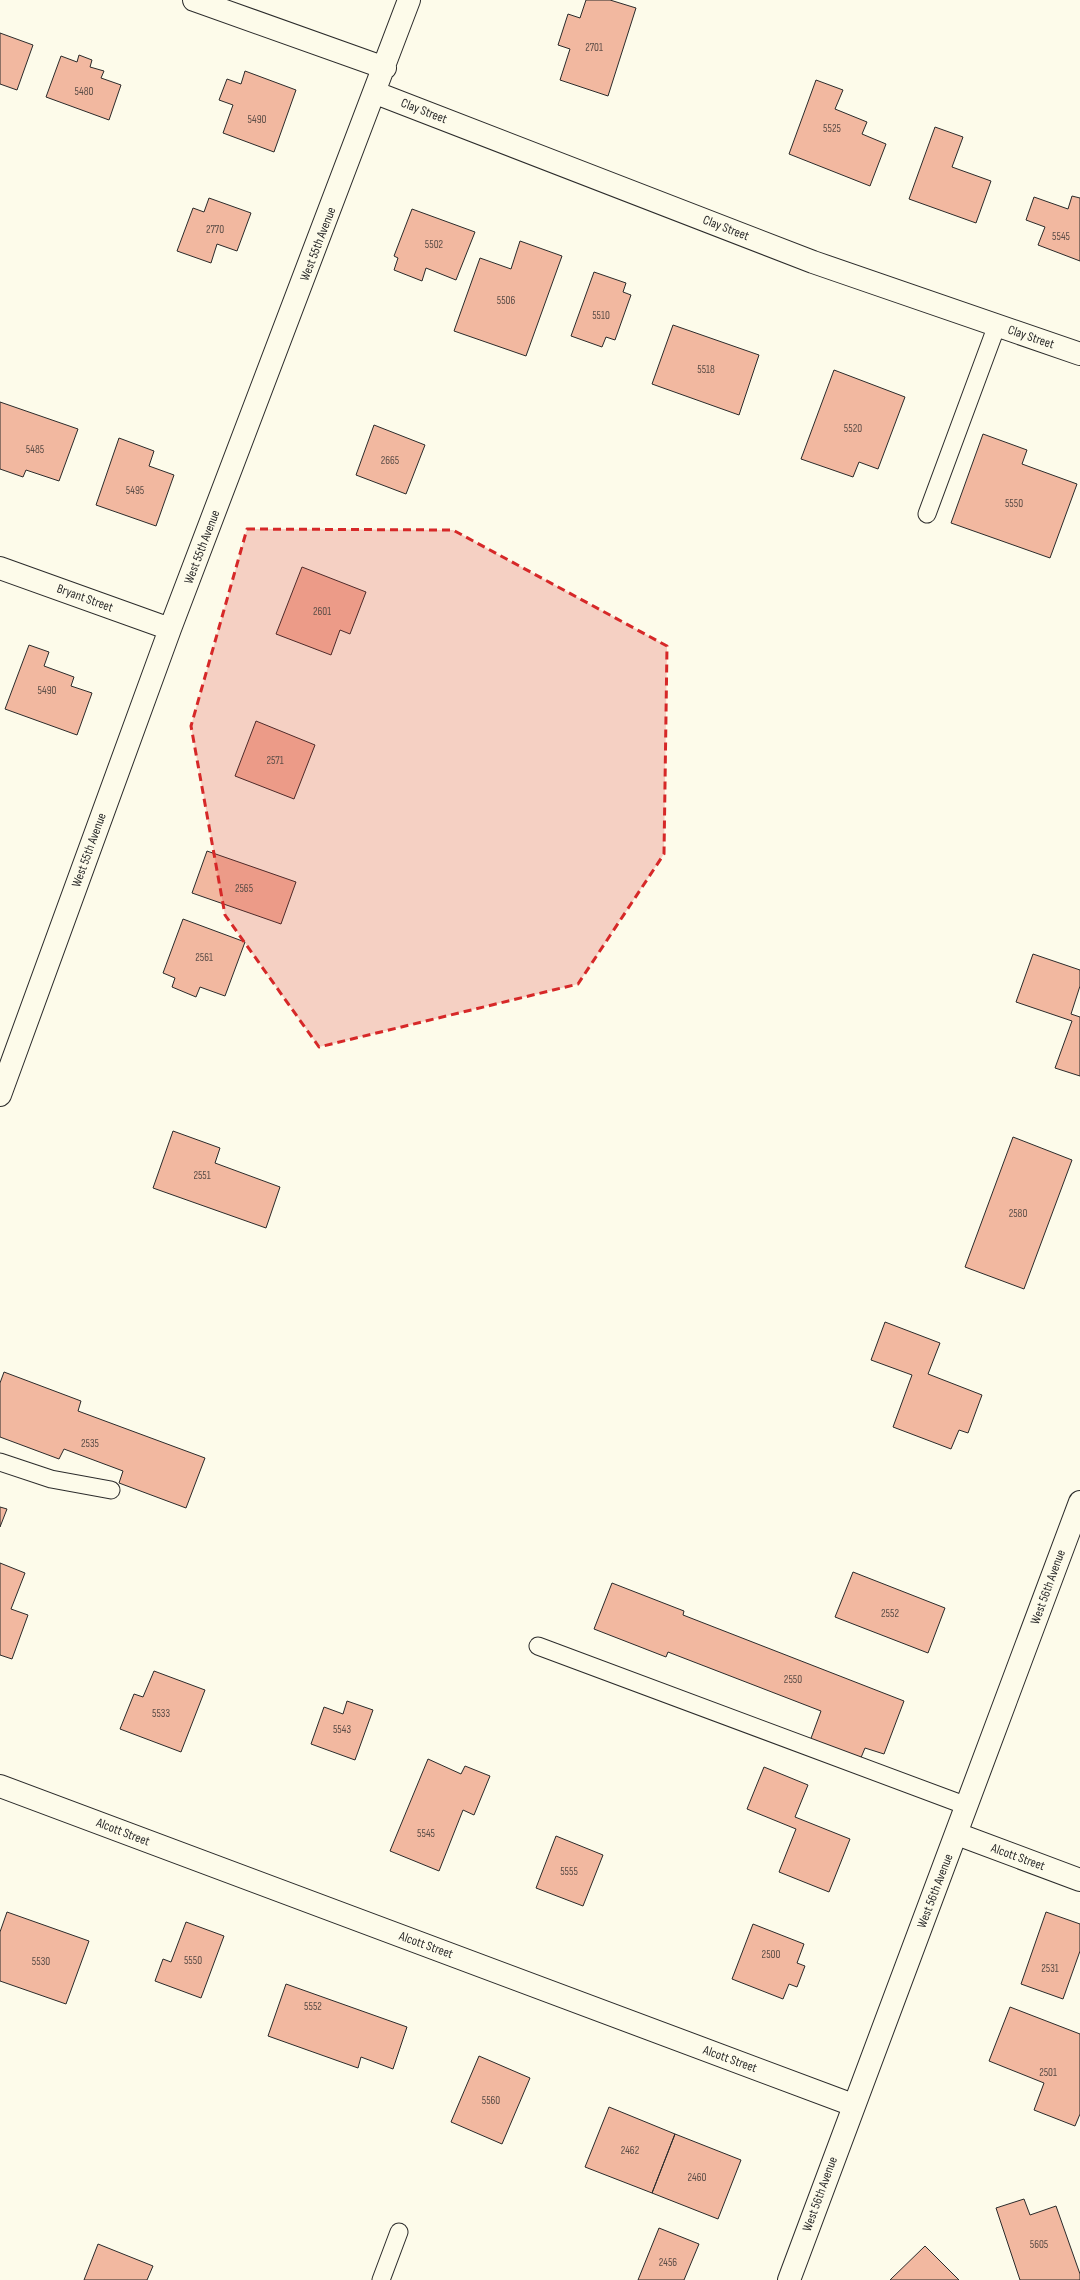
<svg xmlns="http://www.w3.org/2000/svg" width="1080" height="2280" font-family="'Sofia Sans Condensed',sans-serif">
	<style>
		.building { fill: #f2b8a0; stroke: #2b2b2b }
		.lines { fill: none; stroke-linecap: round; stroke-linejoin: round }
		.lane-casing { stroke: #2b2b2b; stroke-width: 19 }
		.street-casing { stroke: #2b2b2b; stroke-width: 24 }
		.secondary-casing { stroke: #2b2b2b; stroke-width: 24 }
		.lane { stroke: #fdfbea; stroke-width: 17 }
		.street { stroke: #fdfbea; stroke-width: 22 }
		.secondary { stroke: #fdfbea; stroke-width: 22 }
		.marked { fill: #d62828; fill-opacity: 0.2; stroke: #d62828; stroke-width: 3; stroke-dasharray: 8 5; stroke-linejoin: round }
		.labels { text-anchor: middle; dominant-baseline: central; stroke-width: 3; stroke-linejoin: round; paint-order: stroke }
		.number-label { font-size: 11px; fill: #5d4e48 }
		.street-label { font-size: 13px; fill: #2b2b2b; stroke: #fdfbea }
	</style>
	<rect width="100%" height="100%" fill="#fdfbea"/>
	<path class="building" d="M586,0H610L636,8L608,96L560,80L570,49L558,45L568,14L580,18Z
		M0,33L33,45L17,90L0,84Z
		M79,55L92,60L90,67L104,71L101,78L121,85L109,120L46,97L61,56L77,62Z
		M245,71L296,90L274,152L223,133L233,105L219,100L227,79L241,84Z
		M816,80L843,90L835,109L867,122L862,134L886,144L870,186L789,154Z
		M935,127L963,137L952,167L991,181L976,223L909,199Z
		M1072,196L1080,198V261L1038,245L1045,227L1026,220L1034,197L1068,209Z
		M209,198L251,213L237,251L217,244L211,263L177,251L193,208L204,212Z
		M412,209L475,232L456,280L426,268L422,281L394,270L398,258L394,256Z
		M520,241L562,256L526,356L454,331L480,258L511,269Z
		M594,272L626,283L623,292L631,295L615,340L606,337L602,347L571,336Z
		M673,325L759,355L739,415L652,384Z
		M834,370L905,397L878,469L859,462L853,477L801,459Z
		M0,402L78,429L59,481L26,470L23,477L0,469Z
		M374,425L425,445L406,494L356,475Z
		M983,434L1027,450L1022,464L1077,484L1050,558L951,523Z
		M119,438L154,451L149,466L174,475L156,526L96,505Z
		M302,567L366,592L350,634L340,630L331,655L276,634Z
		M29,645L49,652L44,666L74,677L71,686L92,693L77,735L5,709Z
		M256,721L315,745L294,799L235,776Z
		M207,851L296,882L281,924L192,893Z
		M183,919L245,942L225,996L200,987L196,997L172,987L175,978L163,973Z
		M1033,954L1080,970V986L1071,1014L1080,1017V1076L1055,1068L1072,1021L1016,1002Z
		M173,1131L220,1148L215,1163L280,1187L266,1228L153,1188Z
		M1013,1137L1072,1160L1024,1289L965,1267Z
		M885,1322L940,1343L928,1374L982,1395L968,1433L959,1430L951,1449L893,1427L912,1375L871,1360Z
		M4,1372L81,1401L78,1411L205,1458L186,1508L119,1483L123,1471L64,1449L59,1459L0,1437V1383Z
		M0,1507L7,1509L0,1527Z
		M0,1563L25,1573L11,1609L28,1615L12,1659L0,1655Z
		M853,1572L945,1608L928,1653L835,1617Z
		M612,1583L684,1611L683,1615L904,1701L884,1754L865,1748L860,1760L810,1741L821,1711L668,1652L666,1657L594,1629Z
		M154,1671L205,1690L181,1752L120,1729L134,1694L143,1697Z
		M347,1701L373,1710L355,1760L311,1744L324,1707L343,1714Z
		M428,1759L461,1774L465,1766L490,1776L474,1815L463,1810L439,1871L390,1851Z
		M764,1767L808,1785L795,1817L850,1839L829,1892L779,1872L796,1829L747,1809Z
		M556,1836L603,1855L583,1906L536,1888Z
		M7,1912L89,1941L66,2004L0,1981V1932Z
		M1046,1912L1080,1924V1951L1063,1999L1021,1984Z
		M186,1922L224,1936L201,1998L155,1981L163,1959L171,1962Z
		M753,1924L804,1944L797,1963L805,1966L797,1987L789,1984L783,1999L732,1979Z
		M286,1984L407,2027L393,2069L361,2057L358,2068L268,2036Z
		M1010,2007L1080,2034V2114L1075,2126L1034,2110L1044,2083L989,2061Z
		M479,2056L530,2078L502,2144L451,2122Z
		M609,2107L675,2134L652,2193L585,2167Z
		M675,2134L741,2160L718,2219L652,2193Z
		M1024,2199L1030,2215L1056,2206L1080,2274V2280H1020L996,2208Z
		M659,2228L699,2244L684,2280H638Z
		M98,2244L153,2266L147,2280H84Z
		M925,2246L959,2280H890Z"/>
	<g class="lines">
		<defs>
			<path id="lane" d="M927,514L997,325
				M0,1462L51,1479L111,1490
				M538,1646L967,1806
				M381,2280L399,2232"/>
			<path id="street" d="M194,0L385,68
				M376,93L813,262L1080,354
				M0,568L170,629
				M0,1095L170,629L409,0
				M0,1786L853,2105
				M957,1834L1080,1880"/>
			<path id="secondary" d="M789,2280L1080,1502"/>
		</defs>
		<use href="#lane" class="lane-casing"/>
		<use href="#street" class="street-casing"/>
		<use href="#secondary" class="secondary-casing"/>
		<use href="#lane" class="lane"/>
		<use href="#street" class="street"/>
		<use href="#secondary" class="secondary"/>
	</g>
	<path class="marked" d="M247,529L453,530L667,646L664,854L578,984L319,1047L225,915L191,726Z"/>
	<g class="labels">
		<g class="number-label">
			<text x="594" y="47">2701</text>
			<text x="84" y="91">5480</text>
			<text x="257" y="119">5490</text>
			<text x="832" y="128">5525</text>
			<text x="215" y="229">2770</text>
			<text x="1061" y="236">5545</text>
			<text x="434" y="244">5502</text>
			<text x="506" y="300">5506</text>
			<text x="601" y="315">5510</text>
			<text x="706" y="369">5518</text>
			<text x="853" y="428">5520</text>
			<text x="35" y="449">5485</text>
			<text x="390" y="460">2665</text>
			<text x="135" y="490">5495</text>
			<text x="1014" y="503">5550</text>
			<text x="322" y="611">2601</text>
			<text x="47" y="690">5490</text>
			<text x="275" y="760">2571</text>
			<text x="244" y="888">2565</text>
			<text x="204" y="957">2561</text>
			<text x="202" y="1175">2551</text>
			<text x="1018" y="1213">2580</text>
			<text x="90" y="1443">2535</text>
			<text x="890" y="1613">2552</text>
			<text x="793" y="1679">2550</text>
			<text x="161" y="1713">5533</text>
			<text x="342" y="1729">5543</text>
			<text x="426" y="1833">5545</text>
			<text x="569" y="1871">5555</text>
			<text x="771" y="1954">2500</text>
			<text x="193" y="1960">5550</text>
			<text x="41" y="1961">5530</text>
			<text x="1050" y="1968">2531</text>
			<text x="313" y="2006">5552</text>
			<text x="1048" y="2072">2501</text>
			<text x="491" y="2100">5560</text>
			<text x="630" y="2150">2462</text>
			<text x="697" y="2177">2460</text>
			<text x="1039" y="2244">5605</text>
			<text x="668" y="2262">2456</text>
		</g>
		<g class="street-label">
			<text transform="translate(424 111) rotate(21)">Clay Street</text>
			<text transform="translate(726 228) rotate(21)">Clay Street</text>
			<text transform="translate(318 244) rotate(-69)">West 55th Avenue</text>
			<text transform="translate(1031 337) rotate(19)">Clay Street</text>
			<text transform="translate(202 547) rotate(-69)">West 55th Avenue</text>
			<text transform="translate(85 598) rotate(20)">Bryant Street</text>
			<text transform="translate(89 850) rotate(-70)">West 55th Avenue</text>
			<text transform="translate(1048 1587) rotate(-70)">West 56th Avenue</text>
			<text transform="translate(123 1832) rotate(21)">Alcott Street</text>
			<text transform="translate(1018 1857) rotate(20)">Alcott Street</text>
			<text transform="translate(935 1891) rotate(-69)">West 56th Avenue</text>
			<text transform="translate(426 1945) rotate(20)">Alcott Street</text>
			<text transform="translate(730 2059) rotate(20)">Alcott Street</text>
			<text transform="translate(820 2194) rotate(-70)">West 56th Avenue</text>
		</g>
	</g>
</svg>
